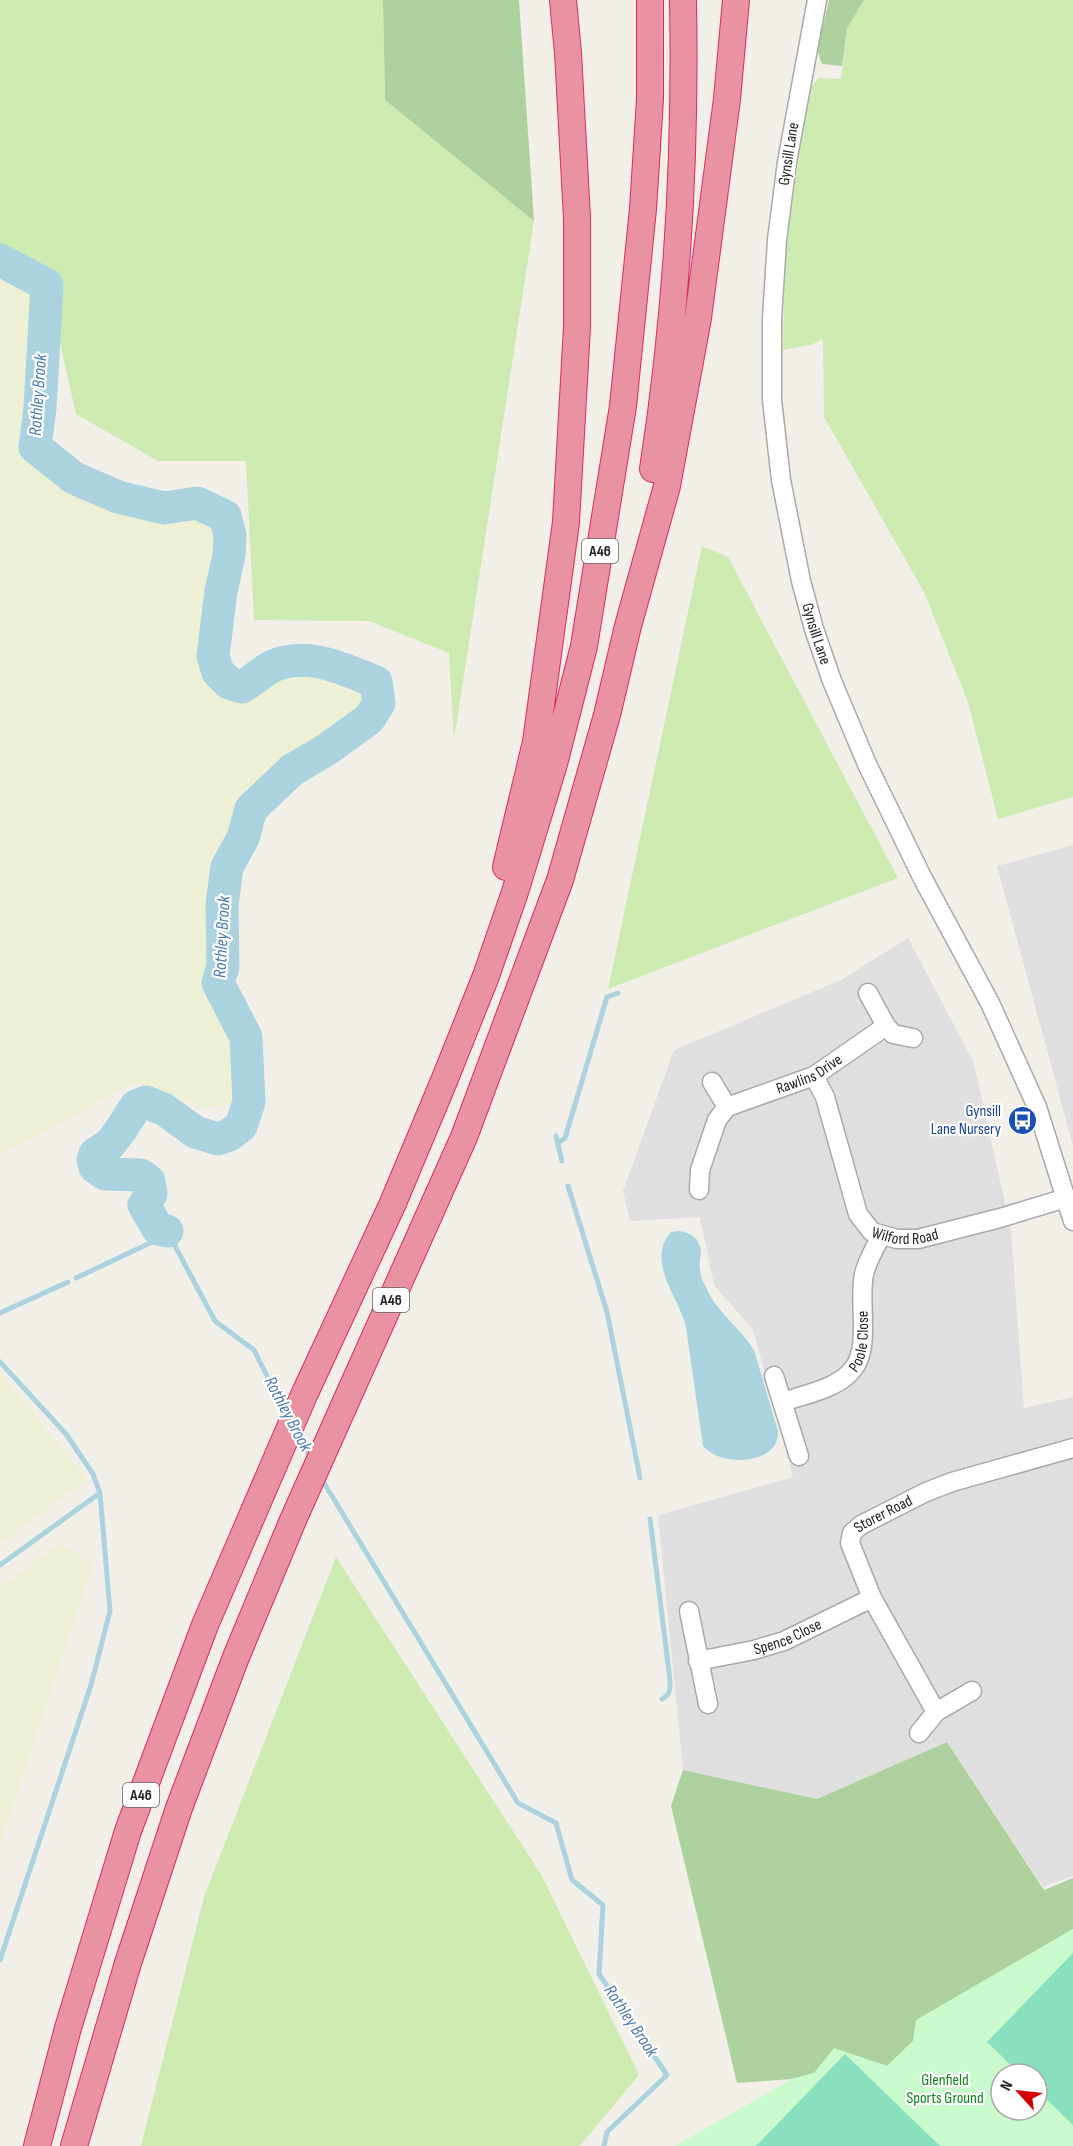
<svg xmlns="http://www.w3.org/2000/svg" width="1073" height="2146" font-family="'Sofia Sans Condensed',sans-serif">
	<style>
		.residential { fill: #e0dfdf }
		.farmland { fill: #eef0d5 }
		.grass { fill: #cdebb0 }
		.forest { fill: #add19e }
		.park { fill: #c8facc; fill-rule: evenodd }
		.pitch { fill: #88e0be }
		.water { fill: #aad3df }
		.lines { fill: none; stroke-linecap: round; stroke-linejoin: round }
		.stream { stroke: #aad3df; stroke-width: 5 }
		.river { stroke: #aad3df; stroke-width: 33 }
		.minor-casing { stroke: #a9a9a9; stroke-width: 21 }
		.highway-casing { stroke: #dc2a67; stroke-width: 28 }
		.minor { stroke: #fff; stroke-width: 18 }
		.highway { stroke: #e892a2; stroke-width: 26 }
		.labels { text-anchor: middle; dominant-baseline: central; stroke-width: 4.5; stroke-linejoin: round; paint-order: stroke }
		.shield { fill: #fff; stroke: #646464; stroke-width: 1.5 }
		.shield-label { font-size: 15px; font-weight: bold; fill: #222 }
		.street-label { font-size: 16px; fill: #222; stroke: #fff }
		.transit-label { font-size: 16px; fill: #164399; stroke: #fff; text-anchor: end }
		.park-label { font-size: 16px; fill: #0c8416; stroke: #fff }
		.water-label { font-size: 18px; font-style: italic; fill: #4a7aab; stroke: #fff }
	</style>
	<rect width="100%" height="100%" fill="#f2efe9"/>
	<path class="residential" d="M1073,845V1146L997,866Z
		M908,938L974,1063L1011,1230L1024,1408L1073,1397V1876L1043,1887L947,1742L817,1799L683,1770L658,1515L793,1477L753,1330L714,1285L700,1217L630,1221L623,1191L674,1050L841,980Z"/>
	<path class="farmland" d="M0,260L43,288L33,446L74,478L132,501L164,508L197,503L225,516L229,555L215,606L218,673L237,685L309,675L365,685L379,703L369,719L264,795L235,839L227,867L222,905L224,945L218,983L235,1037L255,1082L249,1102L207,1107L135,1082L25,1143L0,1153Z
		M0,1372L87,1479L0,1544Z
		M60,1544L93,1564L0,1845V1587Z"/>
	<path class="grass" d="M0,0H383L385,100L534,221L454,740L449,653L369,621L254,620L246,461H158L76,414L47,285L0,255Z
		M863,0H1073V797L998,819L968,702L924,592L824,417L823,339L811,345L783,350L784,290L788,228L809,90L818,78L841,79L847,28Z
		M702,546L728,557L898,878L608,989Z
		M336,1557L542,1876L639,2075L580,2146H141L204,1897Z"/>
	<path class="forest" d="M383,0H519L534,221L385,100Z
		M829,0H864L847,28L842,66L822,64L817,50Z
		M947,1742L1044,1890L1073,1878V1929L917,2020L913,2041L887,2066L864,2059L792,2079L737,2083L671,1806L683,1770L817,1799Z"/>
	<path class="park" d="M1073,1929V2146H675L792,2079L814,2073L834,2048L887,2066L913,2041L916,2020ZM1001,2074H1037V2110H1001Z"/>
	<path class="pitch" d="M1073,1953V2125L1037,2090V2074H1020L987,2042Z
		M845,2054L940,2146H756Z"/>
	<path class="water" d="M679,1231C687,1232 694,1235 698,1242C704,1251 698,1260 700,1269C700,1275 703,1282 706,1287C716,1312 740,1327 754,1350L778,1431C780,1465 721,1468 703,1446L686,1327C679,1297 645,1261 671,1232Z"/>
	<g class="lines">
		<path class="stream" d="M556,1136L562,1161
			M558,1143L565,1138L607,997L618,993
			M568,1186L607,1312L640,1478
			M167,1231L215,1321L254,1350L286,1414
			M76,1278L169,1234
			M0,1313L68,1282
			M0,1362L66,1434L93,1474L100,1493L110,1611L91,1685L0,1960
			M296,1433L311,1459
			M321,1478L518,1803L556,1823L572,1880L603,1905L599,1974L667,2075L607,2132L604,2146
			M650,1519L670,1680C670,1689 671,1694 662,1699
			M0,1565L100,1493"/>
		<path class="river" d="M0,260L47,285L40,408L35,447L74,478L118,497L164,508L197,503L225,516L230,535L229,555L221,591L213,656L218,672L229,683L242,687C252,681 263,671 273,666C309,651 343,669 376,682L379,703L369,719L326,750L292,770L251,809L243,838L227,867L222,905L223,967L218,983L246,1037L249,1102L241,1126L229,1135L218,1139L195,1132L165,1110L146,1102L136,1106L120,1131L110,1144L95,1154L93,1160L95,1167L105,1174L141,1175L149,1181L151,1194L144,1205L158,1229L167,1231"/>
		<defs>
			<g id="minor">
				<path id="s1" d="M817,0L787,162L777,240L772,319V400L781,480L801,581L814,629L832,681L867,764L923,879L990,1003L1037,1107L1073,1221"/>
				<path d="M868,993L886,1026L893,1034L913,1038"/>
				<path id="s2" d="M814,1076L825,1097L858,1214L872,1232L897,1239H918L1000,1218L1066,1198"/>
				<path d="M712,1082L727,1107"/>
				<path id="s3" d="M699,1190L700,1170L717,1120L727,1107L814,1076L886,1026"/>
				<path d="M774,1376L799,1456"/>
				<path id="s4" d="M783,1402C805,1394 838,1389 853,1369C871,1348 858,1301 864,1274C867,1261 875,1248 881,1236"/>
				<path d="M689,1611L708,1704"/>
				<path id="s5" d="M698,1661L754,1650L784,1641L872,1598"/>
				<path id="s6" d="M936,1712L872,1598L850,1543L852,1533L861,1525L926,1492L952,1482L1073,1448"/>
				<path d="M919,1733L936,1712L972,1691"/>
			</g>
			<path id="highway" d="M653,469C677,314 686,156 683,0
				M506,867L536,742L566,522L577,327V218L568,53L563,0
				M37,2146L68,2028L128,1831L205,1625L304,1395L393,1203L444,1081L486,976L515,892L554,764L584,646L623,406L643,209L650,99V0
				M74,2146L128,1963L179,1808L236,1657L293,1520L464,1137L560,880L607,715L628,626L667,486L698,318L727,99L736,0"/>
		</defs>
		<use href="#minor" class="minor-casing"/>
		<use href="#highway" class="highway-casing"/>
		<use href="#minor" class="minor"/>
		<use href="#highway" class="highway"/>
	</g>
	<defs>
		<symbol id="bus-disc" viewBox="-11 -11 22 22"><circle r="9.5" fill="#1a4fb4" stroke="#fff"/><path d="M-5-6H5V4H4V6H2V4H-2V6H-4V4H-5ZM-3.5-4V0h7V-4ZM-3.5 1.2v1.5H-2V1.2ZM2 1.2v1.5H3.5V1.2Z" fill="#fff"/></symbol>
	</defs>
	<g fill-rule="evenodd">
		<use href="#bus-disc" x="1006" y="1104" width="33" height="33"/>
	</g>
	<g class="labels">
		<g class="shield">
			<rect x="582" y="539" width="36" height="24" rx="4.5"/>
			<rect x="373" y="1288" width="36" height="24" rx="4.5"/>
			<rect x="123" y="1783" width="36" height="24" rx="4.5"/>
		</g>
		<g class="shield-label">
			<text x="600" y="551">A46</text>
			<text x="391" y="1300">A46</text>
			<text x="141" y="1795">A46</text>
		</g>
		<g class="street-label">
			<text transform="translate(789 154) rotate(-81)">Gynsill Lane</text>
			<text stroke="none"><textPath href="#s1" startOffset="642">Gynsill Lane</textPath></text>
			<text stroke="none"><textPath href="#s3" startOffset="178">Rawlins Drive</textPath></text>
			<text stroke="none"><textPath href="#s2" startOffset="202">Wilford Road</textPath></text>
			<text stroke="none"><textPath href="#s4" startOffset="108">Poole Close</textPath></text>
			<text stroke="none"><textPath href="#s6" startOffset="237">Storer Road</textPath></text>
			<text stroke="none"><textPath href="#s5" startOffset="93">Spence Close</textPath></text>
		</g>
		<g class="transit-label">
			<text x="1001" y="1111">Gynsill<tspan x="1001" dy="18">Lane Nursery</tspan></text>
		</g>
		<g class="park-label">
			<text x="945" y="2080">Glenfield<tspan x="945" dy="18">Sports Ground</tspan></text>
		</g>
		<g class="water-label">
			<text transform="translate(38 395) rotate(-86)">Rothley Brook</text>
			<text transform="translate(222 937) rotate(-87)">Rothley Brook</text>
			<text transform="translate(288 1414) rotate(62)">Rothley Brook</text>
			<text transform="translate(631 2021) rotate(56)">Rothley Brook</text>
		</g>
	</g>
	<g transform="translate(1019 2092) rotate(297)"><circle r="28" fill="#ffffff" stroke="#a7a7a7" stroke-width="1.5"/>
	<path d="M0-4.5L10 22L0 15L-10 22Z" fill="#d40000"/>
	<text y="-9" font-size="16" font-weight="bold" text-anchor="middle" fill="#222222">N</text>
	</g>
</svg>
